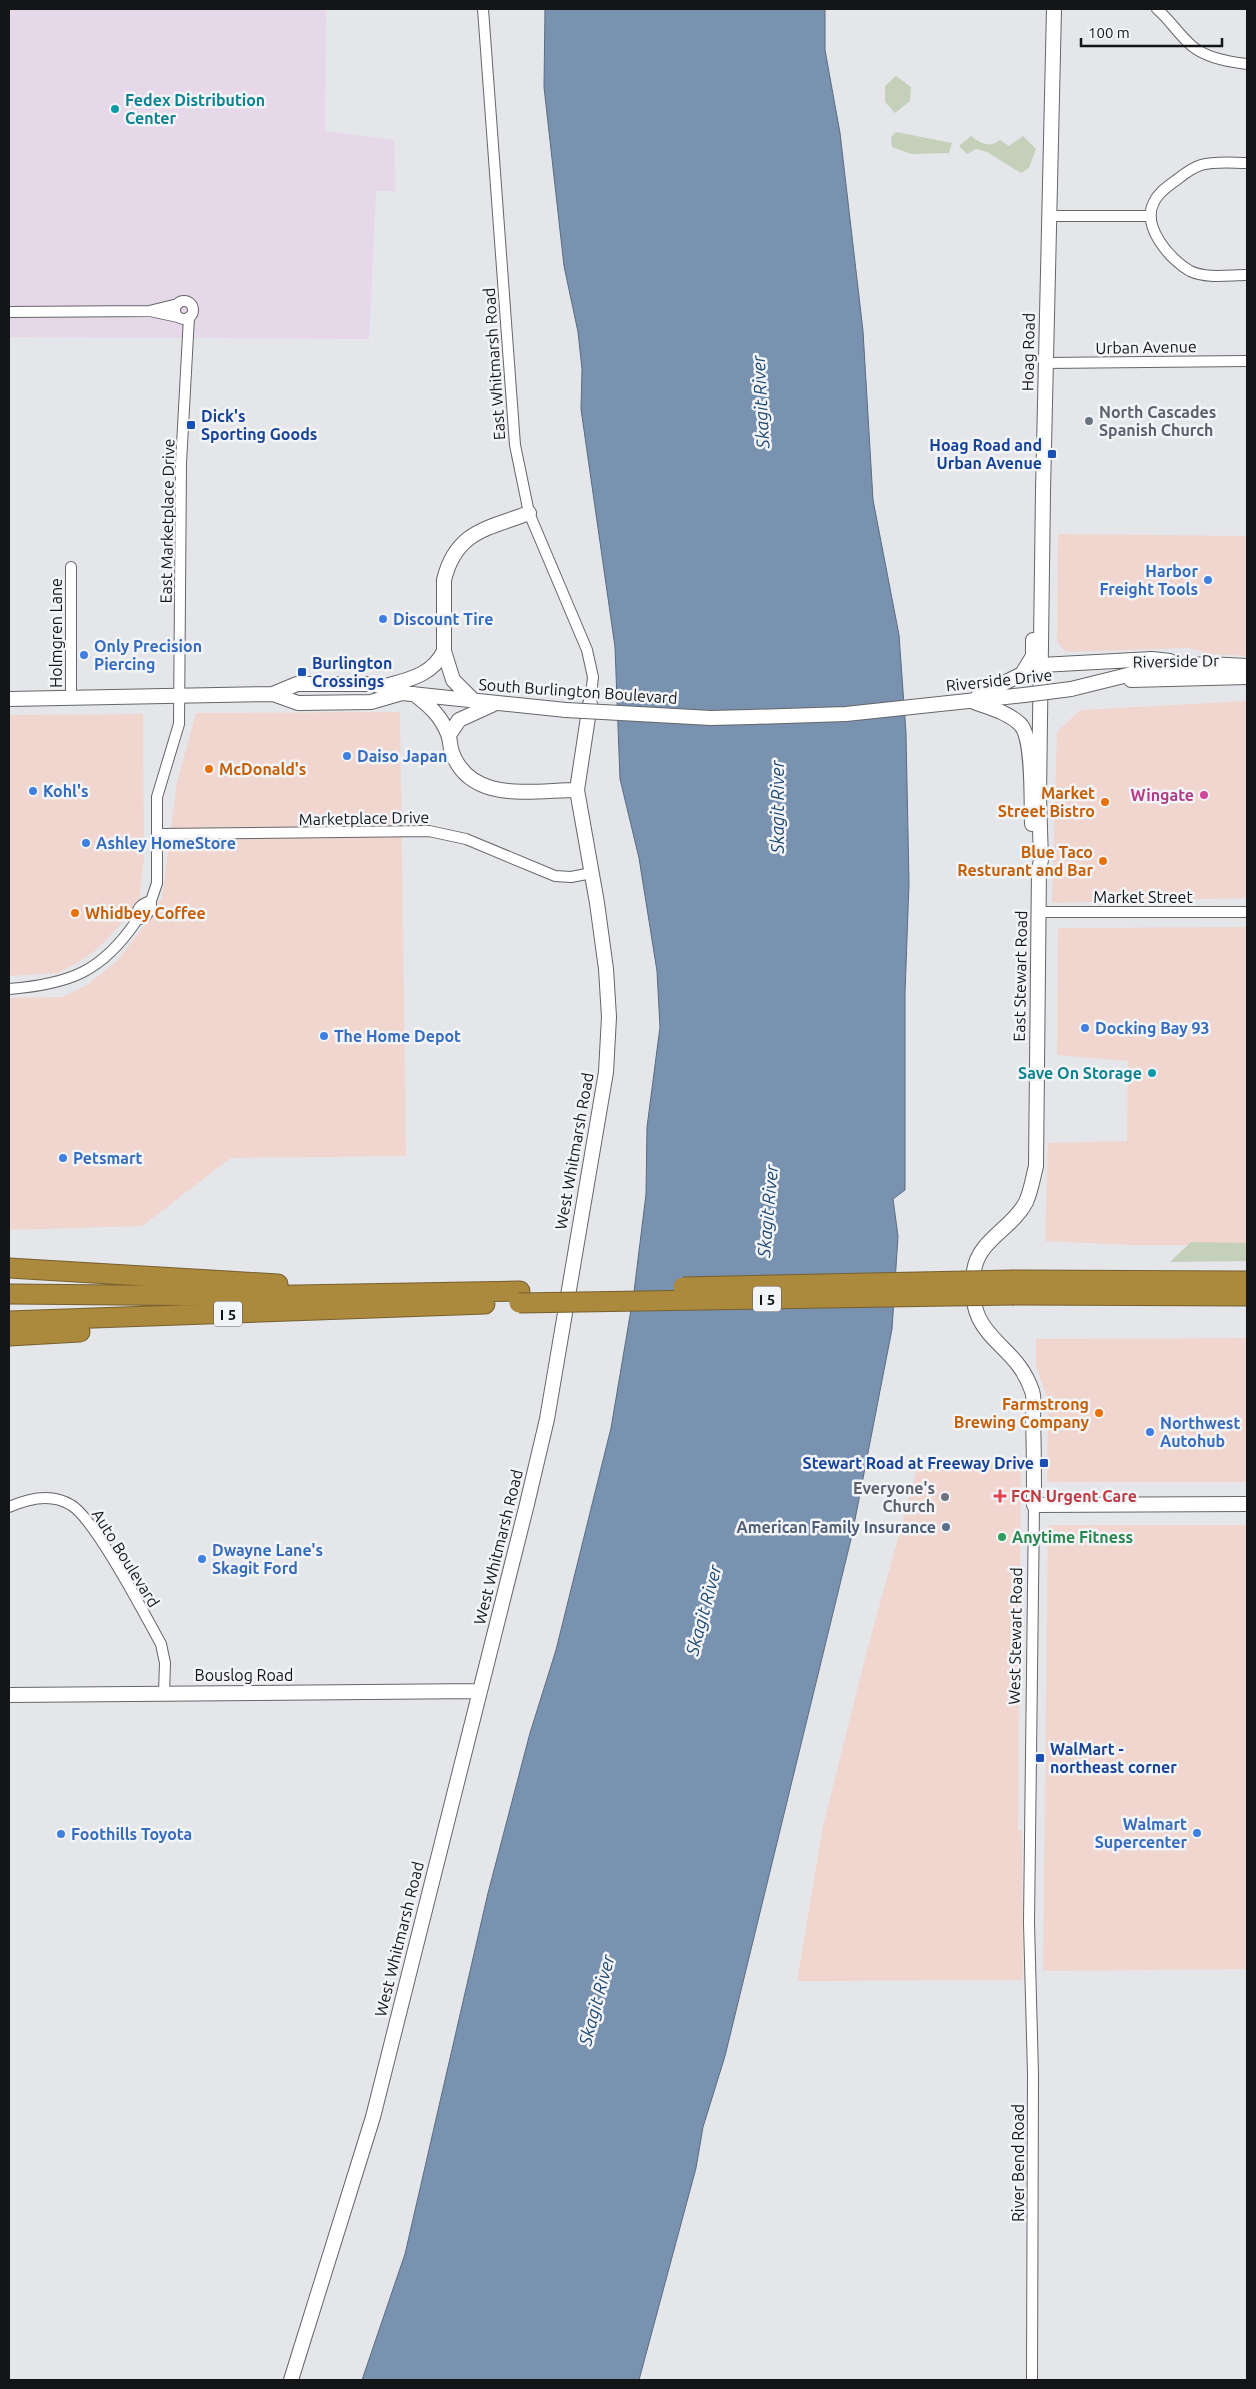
<svg xmlns="http://www.w3.org/2000/svg" width="1256" height="2389" font-family="Ubuntu,sans-serif">
	<style>
		.commercial { fill: #f0d6cf }
		.industrial { fill: #e6d7e9 }
		.green { fill: #c4d0ba }
		.water { fill: #7892b0; stroke: #5a6c82 }
		.lines { fill: none; stroke-linecap: round; stroke-linejoin: round }
		.street-casing { stroke: #656669; stroke-width: 12 }
		.secondary-casing { stroke: #656669; stroke-width: 16 }
		.highway-casing { stroke: #76602f; stroke-width: 21 }
		.street { stroke: #fff; stroke-width: 10 }
		.secondary { stroke: #fff; stroke-width: 14 }
		.highway { stroke: #ab893d; stroke-width: 19 }
		.secondary-bridge-casing { stroke: #656669; stroke-width: 16; stroke-linecap: butt }
		.highway-bridge-casing { stroke: #76602f; stroke-width: 21; stroke-linecap: butt }
		.secondary-bridge { stroke: #fff; stroke-width: 14 }
		.highway-bridge { stroke: #ab893d; stroke-width: 19 }
		.culture-dot { fill: #0f9aa8; stroke: #f3f4f7; stroke-width: 2 }
		.worship-dot { fill: #6b7280; stroke: #f3f4f7; stroke-width: 2 }
		.transit-dot { fill: #1a4fb4; stroke: #f3f4f7; stroke-width: 2 }
		.shop-dot { fill: #3f7fe0; stroke: #f3f4f7; stroke-width: 2 }
		.food-dot { fill: #e8710a; stroke: #f3f4f7; stroke-width: 2 }
		.hotel-dot { fill: #d1479c; stroke: #f3f4f7; stroke-width: 2 }
		.health-dot { fill: #e0444e; stroke: #f3f4f7; stroke-width: 2 }
		.service-dot { fill: #5c6f8a; stroke: #f3f4f7; stroke-width: 2 }
		.leisure-dot { fill: #2e9e5b; stroke: #f3f4f7; stroke-width: 2 }
		.labels { text-anchor: middle; dominant-baseline: central; stroke-width: 5; stroke-linejoin: round; paint-order: stroke }
		.shield { fill: #f3f4f7; stroke: #57585a; stroke-width: 1 }
		.shield-label { font-size: 15px; font-weight: bold; fill: #141516 }
		.culture-label { font-size: 16px; font-weight: bold; fill: #0d838f; stroke: #f3f4f7; text-anchor: start }
		.street-label { font-size: 16px; fill: #141516; stroke: #f3f4f7 }
		.worship-label { font-size: 16px; font-weight: bold; fill: #5b616d; stroke: #f3f4f7; text-anchor: start }
		.transit-label { font-size: 16px; font-weight: bold; fill: #164399; stroke: #f3f4f7; text-anchor: start }
		.shop-label { font-size: 16px; font-weight: bold; fill: #366cbe; stroke: #f3f4f7; text-anchor: start }
		.food-label { font-size: 16px; font-weight: bold; fill: #c56008; stroke: #f3f4f7; text-anchor: end }
		.hotel-label { font-size: 16px; font-weight: bold; fill: #b23c85; stroke: #f3f4f7; text-anchor: end }
		.health-label { font-size: 16px; font-weight: bold; fill: #be3a42; stroke: #f3f4f7; text-anchor: start }
		.service-label { font-size: 16px; font-weight: bold; fill: #4e5e75; stroke: #f3f4f7; text-anchor: end }
		.leisure-label { font-size: 16px; font-weight: bold; fill: #27864d; stroke: #f3f4f7; text-anchor: start }
		.water-label { font-size: 18px; font-style: italic; fill: #204972; stroke: #f3f4f7 }
	</style>
	<rect width="100%" height="100%" fill="#e5e6ea"/>
	<path class="commercial" d="M1058,534L1247,536V656L1211,654L1188,648L1066,652L1057,642Z
		M1247,701V898L1052,903L1057,732L1080,710Z
		M400,712L406,1156L231,1158L142,1226L9,1230V998L62,997L87,985L118,960L146,923L162,897L177,782L196,713Z
		M143,714L144,858L139,901L125,920L96,950L77,963L58,973L9,976V715Z
		M1247,927V1245H1131L1045,1241L1048,1143L1127,1141L1128,1061L1057,1055L1058,928Z
		M1247,1338V1482H1047L1048,1400L1036,1366V1339Z
		M1021,1464L1018,1830H1022L1023,1980L797,1981L822,1831L865,1658L918,1465Z
		M1048,1525H1247V1969L1043,1971Z"/>
	<path class="industrial" d="M9,9H326L325,131L394,140L395,191H376L369,339L9,337Z"/>
	<path class="green" d="M896,76L911,87L910,101L895,113L885,102V86Z
		M896,132L952,143L949,153L911,154L892,147L891,137Z
		M971,136C981,143 989,149 1000,140L1009,146L1023,136L1036,149L1029,168L1021,173L987,152L976,149L967,154L959,146Z
		M1191,1242L1247,1243V1261L1170,1262Z"/>
	<path class="water" d="M545,9H825V50L840,133L863,331L873,500L899,635L906,733L909,883L905,993V1190L893,1199L898,1236L892,1329L852,1535L725,2056L703,2127L696,2168L639,2380H362L405,2254L488,1893L530,1733L556,1650L611,1428L634,1292L646,1194L647,1127L660,1027L657,971L639,858L620,779L615,647L581,409L582,369L578,332L564,266L544,87Z"/>
	<g class="lines">
		<defs>
			<path id="street" d="M483,9L515,445L529,513L587,650L593,677L590,704
				M1157,9C1170,20 1179,35 1192,46C1206,58 1229,62 1247,64
				M1247,163C1232,163 1216,161 1201,165C1191,168 1183,175 1175,181C1167,187 1158,193 1154,202C1141,226 1170,260 1190,271C1207,279 1229,275 1247,275
				M1048,216H1150
				M175 310a9 9 0 1 1 18 0a9 9 0 1 1-18 0Z
				M150,311L178,317
				M9,312L149,311L178,304
				M1045,363L1247,361
				M71,567V698
				M157,834L429,831L466,839L555,876L571,877L592,873
				M1039,912H1247
				M137,920L144,918L151,909V901L157,883V797L179,724L181,463L189,317
				M137,920C136,909 140,904 151,901
				M9,989C70,984 102,972 137,920
				M9,1507C29,1498 52,1493 71,1505C95,1519 145,1615 161,1644L165,1663L164,1693
				M1032,2380L1033,2074L1029,1923L1034,1505"/>
			<path id="secondary" d="M1054,9L1043,491L1039,797L1041,860L1039,869L1036,1166C1033,1178 1031,1191 1026,1202C1013,1228 978,1240 974,1271C964,1341 1015,1339 1032,1391C1035,1399 1033,1410 1033,1418C1034,1447 1034,1476 1034,1505L1247,1504
				M1041,665L1152,659L1170,661
				M1131,680L1247,677
				M382,687C407,680 432,676 444,651
				M1071,689L1156,668L1206,664L1247,666
				M273,694L297,684H373L402,693L566,710
				M414,694C429,705 441,716 448,734C450,739 450,744 451,749C468,805 533,790 577,790
				M978,696L1022,674L1033,656V640
				M9,699L273,694L298,703L371,702L402,693
				M474,701L453,680L444,651V580C456,531 487,529 529,513
				M974,702C990,708 1007,712 1020,724C1034,738 1031,802 1032,824
				M751,717L846,714L1024,695
				M449,735L459,720L494,704
				M9,1695L480,1691
				M291,2380L373,2117L527,1504L547,1419L606,1072L609,1017L606,969L597,903L577,790L590,704"/>
			<path id="highway" d="M9,1268L278,1284
				M1014,1280L1247,1281
				M9,1294L236,1296L520,1291
				M1014,1295L1247,1296
				M9,1321L485,1304
				M9,1336L80,1332"/>
		</defs>
		<use href="#street" class="street-casing"/>
		<use href="#secondary" class="secondary-casing"/>
		<use href="#highway" class="highway-casing"/>
		<use href="#street" class="street"/>
		<use href="#secondary" class="secondary"/>
		<use href="#highway" class="highway"/>
		<defs>
			<path id="secondary-bridge" d="M1024,695L1071,689
				M566,710L711,718L751,717"/>
			<path id="highway-bridge" d="M683,1287L1014,1280
				M519,1303L1014,1295"/>
		</defs>
		<use href="#secondary-bridge" class="secondary-bridge-casing"/>
		<use href="#highway-bridge" class="highway-bridge-casing"/>
		<use href="#secondary-bridge" class="secondary-bridge"/>
		<use href="#highway-bridge" class="highway-bridge"/>
	</g>
	<g class="culture-dot">
		<circle cx="115" cy="109" r="5"/>
		<circle cx="1152" cy="1073" r="5"/>
	</g>
	<g class="worship-dot">
		<circle cx="1089" cy="421" r="5"/>
		<circle cx="945" cy="1497" r="5"/>
	</g>
	<g class="transit-dot">
		<rect x="186" y="420" width="10" height="10" rx="2.5"/>
		<rect x="1047" y="449" width="10" height="10" rx="2.5"/>
		<rect x="297" y="667" width="10" height="10" rx="2.5"/>
		<rect x="1039" y="1458" width="10" height="10" rx="2.5"/>
		<rect x="1035" y="1753" width="10" height="10" rx="2.5"/>
	</g>
	<g class="shop-dot">
		<circle cx="1208" cy="580" r="5"/>
		<circle cx="383" cy="619" r="5"/>
		<circle cx="84" cy="655" r="5"/>
		<circle cx="347" cy="756" r="5"/>
		<circle cx="33" cy="791" r="5"/>
		<circle cx="86" cy="843" r="5"/>
		<circle cx="1085" cy="1028" r="5"/>
		<circle cx="324" cy="1036" r="5"/>
		<circle cx="63" cy="1158" r="5"/>
		<circle cx="1150" cy="1432" r="5"/>
		<circle cx="202" cy="1559" r="5"/>
		<circle cx="1197" cy="1833" r="5"/>
		<circle cx="61" cy="1834" r="5"/>
	</g>
	<g class="food-dot">
		<circle cx="209" cy="769" r="5"/>
		<circle cx="1105" cy="802" r="5"/>
		<circle cx="1103" cy="861" r="5"/>
		<circle cx="75" cy="913" r="5"/>
		<circle cx="1099" cy="1413" r="5"/>
	</g>
	<circle class="hotel-dot" cx="1204" cy="795" r="5"/>
	<path class="health-dot" d="M997.5 1488.5h5v5h5v5h-5v5h-5v-5h-5v-5h5z"/>
	<circle class="service-dot" cx="946" cy="1527" r="5"/>
	<circle class="leisure-dot" cx="1002" cy="1537" r="5"/>
	<g class="labels">
		<g class="shield">
			<rect x="753" y="1286.5" width="28" height="25" rx="4"/>
			<rect x="214" y="1301.5" width="28" height="25" rx="4"/>
		</g>
		<g class="shield-label">
			<text x="767" y="1299">I 5</text>
			<text x="228" y="1314">I 5</text>
		</g>
		<g class="culture-label">
			<text x="125" y="100">Fedex Distribution<tspan x="125" dy="18">Center</tspan></text>
			<text x="1142" y="1073" text-anchor="end">Save On Storage</text>
		</g>
		<g class="street-label">
			<text transform="translate(1146 347) rotate(-1)">Urban Avenue</text>
			<text transform="translate(1028 352) rotate(-89)">Hoag Road</text>
			<text transform="translate(494 364) rotate(-94)">East Whitmarsh Road</text>
			<text transform="translate(167 521) rotate(-89)">East Marketplace Drive</text>
			<text transform="translate(56 633) rotate(-90)">Holmgren Lane</text>
			<text transform="translate(1176 661) rotate(-1)">Riverside Dr</text>
			<text transform="translate(999 680) rotate(-6)">Riverside Drive</text>
			<text transform="translate(578 691) rotate(4)">South Burlington Boulevard</text>
			<text transform="translate(364 818) rotate(-1)">Marketplace Drive</text>
			<text x="1143" y="897">Market Street</text>
			<text transform="translate(1020 976) rotate(-89)">East Stewart Road</text>
			<text transform="translate(574 1151) rotate(-80)">West Whitmarsh Road</text>
			<text transform="translate(498 1547) rotate(-76)">West Whitmarsh Road</text>
			<text transform="translate(126 1558) rotate(58)">Auto Boulevard</text>
			<text transform="translate(1015 1636) rotate(-89)">West Stewart Road</text>
			<text x="244" y="1675">Bouslog Road</text>
			<text transform="translate(399 1939) rotate(-76)">West Whitmarsh Road</text>
			<text transform="translate(1018 2163) rotate(-90)">River Bend Road</text>
		</g>
		<g class="worship-label">
			<text x="1099" y="412">North Cascades<tspan x="1099" dy="18">Spanish Church</tspan></text>
			<text x="935" y="1488" text-anchor="end">Everyone's<tspan x="935" dy="18">Church</tspan></text>
		</g>
		<g class="transit-label">
			<text x="201" y="416">Dick's<tspan x="201" dy="18">Sporting Goods</tspan></text>
			<text x="1042" y="445" text-anchor="end">Hoag Road and<tspan x="1042" dy="18">Urban Avenue</tspan></text>
			<text x="312" y="663">Burlington<tspan x="312" dy="18">Crossings</tspan></text>
			<text x="1034" y="1463" text-anchor="end">Stewart Road at Freeway Drive</text>
			<text x="1050" y="1749">WalMart -<tspan x="1050" dy="18">northeast corner</tspan></text>
		</g>
		<g class="shop-label">
			<text x="1198" y="571" text-anchor="end">Harbor<tspan x="1198" dy="18">Freight Tools</tspan></text>
			<text x="393" y="619">Discount Tire</text>
			<text x="94" y="646">Only Precision<tspan x="94" dy="18">Piercing</tspan></text>
			<text x="357" y="756">Daiso Japan</text>
			<text x="43" y="791">Kohl's</text>
			<text x="96" y="843">Ashley HomeStore</text>
			<text x="1095" y="1028">Docking Bay 93</text>
			<text x="334" y="1036">The Home Depot</text>
			<text x="73" y="1158">Petsmart</text>
			<text x="1160" y="1423">Northwest<tspan x="1160" dy="18">Autohub</tspan></text>
			<text x="212" y="1550">Dwayne Lane's<tspan x="212" dy="18">Skagit Ford</tspan></text>
			<text x="1187" y="1824" text-anchor="end">Walmart<tspan x="1187" dy="18">Supercenter</tspan></text>
			<text x="71" y="1834">Foothills Toyota</text>
		</g>
		<g class="food-label">
			<text x="219" y="769" text-anchor="start">McDonald's</text>
			<text x="1095" y="793">Market<tspan x="1095" dy="18">Street Bistro</tspan></text>
			<text x="1093" y="852">Blue Taco<tspan x="1093" dy="18">Resturant and Bar</tspan></text>
			<text x="85" y="913" text-anchor="start">Whidbey Coffee</text>
			<text x="1089" y="1404">Farmstrong<tspan x="1089" dy="18">Brewing Company</tspan></text>
		</g>
		<g class="hotel-label">
			<text x="1194" y="795">Wingate</text>
		</g>
		<g class="health-label">
			<text x="1011" y="1496">FCN Urgent Care</text>
		</g>
		<g class="service-label">
			<text x="936" y="1527">American Family Insurance</text>
		</g>
		<g class="leisure-label">
			<text x="1012" y="1537">Anytime Fitness</text>
		</g>
		<g class="water-label">
			<text transform="translate(760 402) rotate(-93)">Skagit River</text>
			<text transform="translate(777 807) rotate(-90)">Skagit River</text>
			<text transform="translate(767 1211) rotate(-85)">Skagit River</text>
			<text transform="translate(703 1610) rotate(-75)">Skagit River</text>
			<text transform="translate(596 2000) rotate(-75)">Skagit River</text>
		</g>
	</g>
	<rect width="1256" height="2389" fill="none" stroke="#141516" stroke-width="20"/>
	<path d="M1081 38v8h141v-8" fill="none" stroke="#141516" stroke-width="2.5"/>
	<text x="1088" y="38" font-size="15" fill="#141516" stroke="#f3f4f7" stroke-width="4" paint-order="stroke">100 m</text>
</svg>
